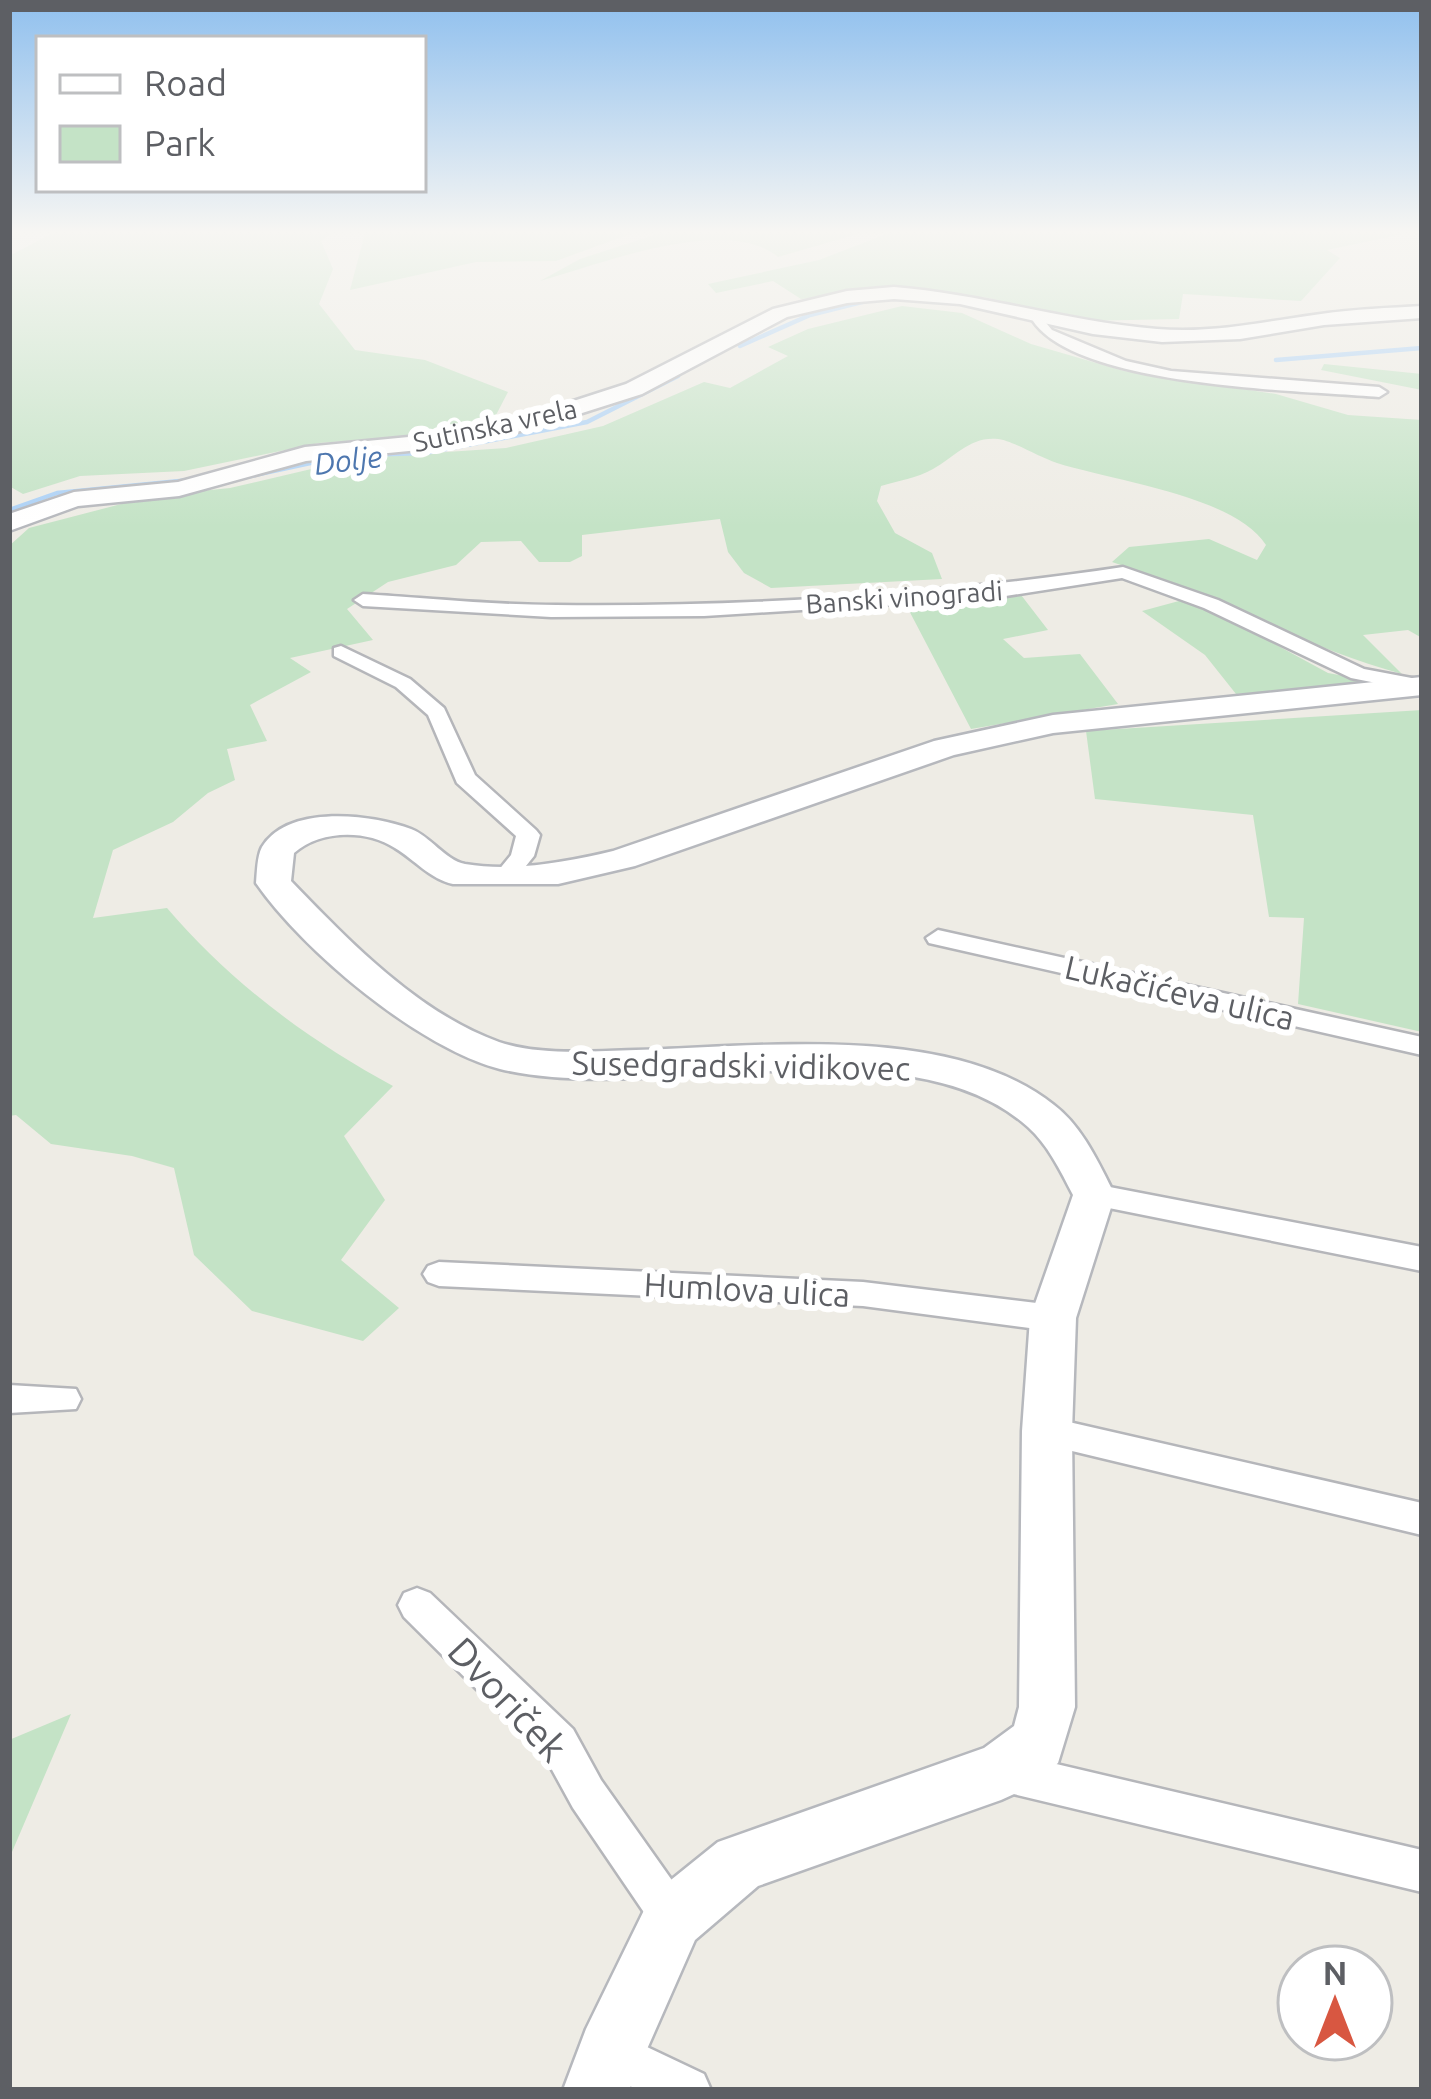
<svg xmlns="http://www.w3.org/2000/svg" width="1431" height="2099" font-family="Ubuntu,sans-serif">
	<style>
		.green { fill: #c4e3c6 }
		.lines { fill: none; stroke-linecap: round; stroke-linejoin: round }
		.stream { stroke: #acd1f6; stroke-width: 4.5 }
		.street-casing { stroke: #b5b6ba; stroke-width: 5 }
		.secondary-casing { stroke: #b6b8bd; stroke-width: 5 }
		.street { fill: #fff; fill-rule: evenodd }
		.secondary { fill: #fff; fill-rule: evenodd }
		.labels { text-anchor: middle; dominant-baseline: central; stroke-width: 12; stroke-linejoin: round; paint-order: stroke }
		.far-street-label { font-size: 27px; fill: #5d5f64; stroke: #fff }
		.far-water-label { font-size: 30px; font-style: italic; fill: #4e77af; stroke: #fff }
		.street-label { font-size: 33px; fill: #5d5f64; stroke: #fff }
		.near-street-label { font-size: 39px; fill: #5d5f64; stroke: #fff }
	</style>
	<rect width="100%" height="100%" fill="#eeece5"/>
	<path class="green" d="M53,233H333L321,241L333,269L319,304L355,350L425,360L508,392L496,415L436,434L319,443L184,471L80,476L23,494L9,486V256Z
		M365,233H633L556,261L476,262L350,290Z
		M660,233H861L778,257C726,214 601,264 540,281L580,259Z
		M889,233H1422V235L1408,233L1327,250L1340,258L1301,301L1183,294L1179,319L1079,321L989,298L920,292L801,299L773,281L716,293L708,284L819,260Z
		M902,306L962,313L1031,344L1124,371L1276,394L1348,415L1422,420V638L1408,630L1363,635L1402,674C1301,646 1211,594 1112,562L1129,547L1209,539L1257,560L1266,545C1235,496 1114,481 1057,463C1041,458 1011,440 998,439C970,436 955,457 933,469C918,478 897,481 881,486L877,501L895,533L932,553L942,579L771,588L744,573L728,552L720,519L582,535V556L570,562H539L521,541L481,542L456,565L388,582L347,609L373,640L290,658L311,672L250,705L267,741L227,749L235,780L208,793L173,822L113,850L93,918L167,908C230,982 308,1040 393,1086L344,1136L385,1200L341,1260L399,1308L363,1341L252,1311L194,1255L174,1168L132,1156L51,1144L16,1115L9,1116V546L29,528L152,496L230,488L358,458L506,448L603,426L704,382L730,388L788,356L768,347L808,329Z
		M1324,364L1422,374V390L1321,370Z
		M1018,591L1048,630L1003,639L1024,658L1080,654L1118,704L971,729L903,599Z
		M1190,598L1328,673L1377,682L1236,694L1205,655L1142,611Z
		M1422,710V1032L1298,1004L1304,918L1269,917L1253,815L1095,799L1086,731Z
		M71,1714L9,1859V1740Z"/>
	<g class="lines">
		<path class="stream" d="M740,346L810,315L870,300
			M1276,360L1422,348
			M358,455L425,453L587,422L678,376
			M223,482L343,456
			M9,510L57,493L190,480"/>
		<defs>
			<path id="street" d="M1037,312L1052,330L1126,361L1171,371L1379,387L1387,392L1379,397C1302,390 1068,388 1030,316Z
				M1123,567L1218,600L1364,669L1422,680V692L1351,678L1204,608L1122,578L993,598L704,616L551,617L363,606L354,600L363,594C427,598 492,605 556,605C745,607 936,595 1123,567Z
				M341,646L410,679L444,708L475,775L536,830L540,835L534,856L513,882H497L493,877L511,855L516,836L457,783L428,715L396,687L334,656V648Z
				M938,930L1422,1037V1055L929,943L926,938Z
				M1094,1184L1422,1247V1271L1084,1203L1079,1195L1084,1187Z
				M439,1262L863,1282L1053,1305L1064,1309L1069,1318L1064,1327L1053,1331L863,1306L439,1286L428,1282L423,1274L428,1266Z
				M9,1385L76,1389L81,1399L76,1409L9,1413Z
				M1047,1417L1422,1503V1535L1047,1445L1035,1441L1030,1431L1035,1421Z
				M417,1588L430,1593L573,1729L601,1780L688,1903L694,1918L688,1933L673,1939L658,1933L573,1808L545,1757L404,1617L398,1605L404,1593Z
				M1005,1752L1422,1850V1892L1005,1792L991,1786L985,1772L991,1758Z
				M609,2029L704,2074L711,2090H638L593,2068L586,2052L593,2036Z"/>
			<path id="secondary" d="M894,287C983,294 1068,322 1157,329C1212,334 1267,321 1321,314C1354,309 1389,308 1422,306V318L1324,325L1240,339L1162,342L1093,334L960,304L894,299L847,303L787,317L642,394L538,427L450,447L306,461L179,496L78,506L9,531V514L74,492L178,482L305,447L450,433L524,417L626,384L773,309L847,291Z
				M1422,677V695L1053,733L954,755L635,866L558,884H453C430,879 415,860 395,848C366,829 320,830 294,853L291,881C349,941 418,1013 499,1042C541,1056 593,1051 636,1050C761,1047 950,1022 1054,1105C1083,1127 1099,1164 1115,1195L1076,1318L1072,1431L1075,1707L1058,1763L1021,1791L1001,1800L758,1886L695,1940L629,2090H563L586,2029L651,1896L718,1842L984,1748L1014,1726L1019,1707L1022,1431L1030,1318L1073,1195C1060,1170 1048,1145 1028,1127C906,1018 650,1106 500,1069C419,1048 303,951 256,883C257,872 257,856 262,847C288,804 372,814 411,829C430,836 445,860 465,864C513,872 567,862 613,851L934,741L1053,715Z"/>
		</defs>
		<use href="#street" class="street-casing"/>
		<use href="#secondary" class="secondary-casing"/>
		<use href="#street" class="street"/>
		<use href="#secondary" class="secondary"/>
	</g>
	<linearGradient id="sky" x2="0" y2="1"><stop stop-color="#90c0ee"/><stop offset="0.44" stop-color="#f7f6f3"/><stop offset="1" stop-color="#f7f6f3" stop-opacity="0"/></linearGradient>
	<rect width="1431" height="527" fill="url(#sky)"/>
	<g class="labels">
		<g class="far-street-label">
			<text transform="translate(495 425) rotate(-12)">Sutinska vrela</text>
			<text transform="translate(904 597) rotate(-4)">Banski vinogradi</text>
		</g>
		<g class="far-water-label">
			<text transform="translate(348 460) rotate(-7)">Dolje</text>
		</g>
		<g class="street-label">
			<text transform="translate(1180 992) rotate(13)">Lukačićeva ulica</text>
			<text transform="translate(741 1065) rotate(1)">Susedgradski vidikovec</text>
			<text transform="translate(747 1289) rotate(3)">Humlova ulica</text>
		</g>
		<g class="near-street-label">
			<text transform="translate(508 1699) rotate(47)">Dvoriček</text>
		</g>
	</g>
	<rect width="1431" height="2099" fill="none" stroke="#5d5f64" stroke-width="24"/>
	<rect x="36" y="36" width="390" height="156" fill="#ffffff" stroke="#bebfc1" stroke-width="3"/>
	<rect x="60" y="75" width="60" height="18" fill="#ffffff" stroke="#bebfc1" stroke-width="3"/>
	<text x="144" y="96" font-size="36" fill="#5d5f64">Road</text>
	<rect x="60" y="126" width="60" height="36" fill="#c4e3c6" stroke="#bebfc1" stroke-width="3"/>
	<text x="144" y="156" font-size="36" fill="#5d5f64">Park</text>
	<g transform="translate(1335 2003)"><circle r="57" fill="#ffffff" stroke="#bebfc1" stroke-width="3"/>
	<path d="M0-9L21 45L0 30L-21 45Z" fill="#d85741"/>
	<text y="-18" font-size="33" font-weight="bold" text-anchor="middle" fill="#5d5f64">N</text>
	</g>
</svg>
